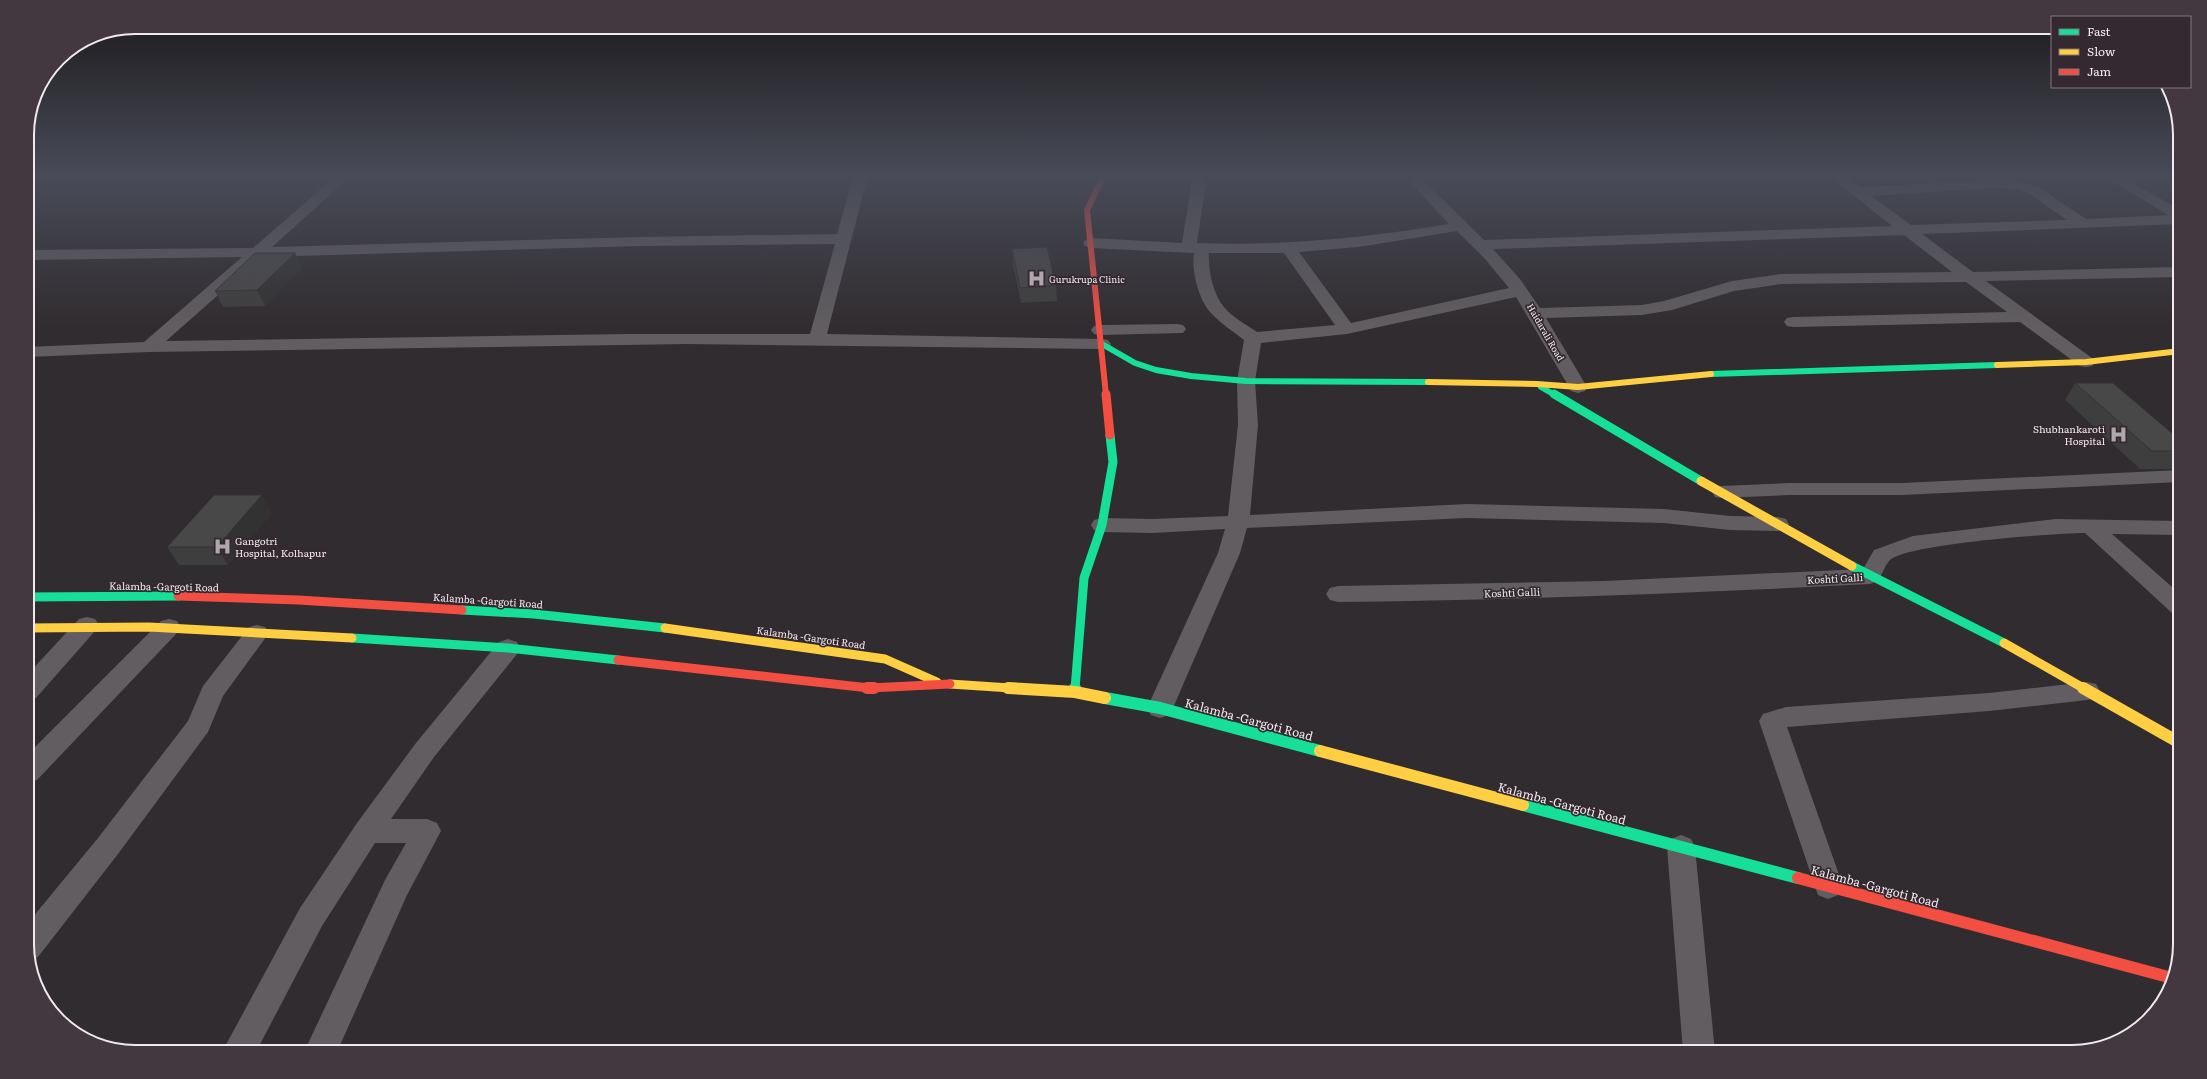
<svg xmlns="http://www.w3.org/2000/svg" width="2207" height="1079" font-family="Literata,serif">
	<style>
		.lines { fill: none; stroke-linecap: round; stroke-linejoin: round }
		.street { fill: #615d60; fill-rule: evenodd }
		.fast-far2 { stroke: #16e098; stroke-width: 6 }
		.fast-far1 { stroke: #16e098; stroke-width: 9 }
		.fast { stroke: #16e098; stroke-width: 12 }
		.slow-far2 { stroke: #ffcf43; stroke-width: 6 }
		.slow-far1 { stroke: #ffcf43; stroke-width: 9 }
		.slow { stroke: #ffcf43; stroke-width: 12 }
		.jam-far2 { stroke: #f24e42; stroke-width: 6 }
		.jam-far1 { stroke: #f24e42; stroke-width: 9 }
		.jam { stroke: #f24e42; stroke-width: 12 }
		.wall { fill: #3f3e3e }
		.shaded-wall { fill: #333232 }
		.building { fill: #494848; stroke: #333232 }
		.labels { text-anchor: middle; dominant-baseline: central; stroke-width: 3.5; stroke-linejoin: round; paint-order: stroke }
		.far-poi-label { font-size: 9px; fill: #f1e9ee; stroke: #342930; text-anchor: start }
		.far-street-label { font-size: 9px; fill: #f1e9ee; stroke: #342930 }
		.poi-label { font-size: 10px; fill: #f1e9ee; stroke: #342930; text-anchor: end }
		.street-label { font-size: 10px; fill: #f1e9ee; stroke: #342930 }
		.near-street-label { font-size: 12px; fill: #f1e9ee; stroke: #342930 }
		.rim { fill: none; stroke: #f1e9ee; stroke-width: 2 }
	</style>
	<rect width="100%" height="100%" fill="#312c2f"/>
	<g class="lines">
		<path class="street" d="M337,175H352L272,247L640,237L837,234L854,175H868L827,334L1102,339L1108,340L1111,344L1108,348L1102,349L687,344L149,352L27,357V347L144,342L242,257L27,260V250L253,248ZM835,244L810,334H628L166,341L261,257L640,246Z
			M1193,175H1207L1197,243C1282,246 1365,238 1449,224L1404,175H1418L1484,240L1892,226L1828,175H1844L1861,187L1991,180L2021,181L2040,188L2086,219L2168,215L2102,175H2119L2180,210V224L1922,234L1973,272L2180,267V277L1986,281L2092,358L2095,362L2092,366L2086,367L2080,366L2020,322L1793,327L1787,326L1784,322L1787,318L1793,317L2007,312L1966,282L1781,284L1734,291L1672,310L1642,315L1546,318L1587,387L1585,391L1578,393L1571,391L1569,387L1516,297L1347,334L1261,343L1255,381L1258,425L1250,515L1467,504L1664,509L1730,516L1778,517L1786,519L1789,524L1786,529L1778,531L1730,530L1664,523L1467,518L1247,528L1240,553L1173,708L1169,715L1160,718L1151,715L1147,708L1218,553L1225,529L1152,533L1102,532L1094,530L1091,525L1094,520L1102,518L1152,519L1228,516L1238,425L1237,381L1244,340C1233,331 1221,324 1212,314C1199,302 1191,270 1194,253L1091,248L1085,246L1083,243L1085,240L1091,238L1182,243ZM1991,188L2019,189L2030,194L2067,220L1911,225L1871,196ZM1457,231L1486,260L1509,288L1351,323L1299,252L1358,247ZM1904,235L1952,272L1781,274L1732,281L1664,301L1642,305L1540,308L1520,279L1493,249ZM1209,253H1284L1335,325L1257,332C1247,325 1232,317 1224,307C1213,294 1208,270 1209,253Z
			M1177,324L1183,325L1186,329L1183,333L1100,335L1094,334L1091,330L1094,326L1100,325Z
			M2180,470V482L1902,495H1789L1722,498L1715,497L1712,492L1715,487L1722,486L1789,483H1902Z
			M2056,519L2180,521V535L2112,534L2180,594V615L2172,613L2085,533C2056,533 1907,544 1890,560C1885,565 1882,575 1878,581L1870,584C1693,593 1516,600 1338,602L1330,600L1326,594L1330,588L1338,586L1604,581L1863,569L1874,550L1913,536Z
			M87,617L95,619L99,625L95,631L36,698L27,700V675L79,619Z
			M169,619L177,621L181,627L177,633L37,780L27,783V755L161,621Z
			M257,625L265,627L269,633L223,696L208,732L118,854L38,957L30,960L27,951V924L98,838L188,721L203,686L249,627Z
			M508,639L517,642L520,648L517,654L434,757L391,819H427L437,823L441,831L407,895L337,1052H304L385,880L406,843H375L322,926L256,1052H222L300,908L357,823L416,743L499,642Z
			M2087,682L2096,684L2100,691L2096,698L2087,700L1989,711L1787,727L1843,886L1838,895L1828,899L1818,895L1759,721L1763,714L1786,707L1989,693Z
			M1681,835L1691,839L1695,847L1715,1052H1683L1667,847L1671,839Z"/>
		<path class="fast-far2" d="M1102,344L1135,363L1156,370L1191,376L1246,381L1428,382
			M1711,374L1997,365
			M1541,387L1555,395"/>
		<path class="fast-far1" d="M1554,394L1701,481
			M1852,566L2004,643
			M27,597L178,596
			M462,610L534,614L665,628
			M352,638L508,648L618,660
			M1075,689L1084,578L1102,525L1113,462L1110,435"/>
		<path class="fast" d="M1075,692V688
			M1105,698L1160,708L1320,751
			M1523,805L1798,878"/>
		<path class="slow-far2" d="M1997,365L2086,362L2180,351
			M1428,382L1537,384L1578,387L1711,374"/>
		<path class="slow-far1" d="M1701,481L1852,566
			M27,628L149,627L352,638
			M665,628L885,659L937,682
			M2004,643L2085,689
			M950,684L1024,689"/>
		<path class="slow" d="M1008,688L1075,692L1105,698
			M2083,688L2180,743
			M1320,751L1523,805"/>
		<path class="jam-far2" d="M1104,175L1087,210L1106,395"/>
		<path class="jam-far1" d="M1106,394L1110,435
			M178,596L298,600L462,610
			M618,660L869,688L950,684"/>
		<path class="jam" d="M867,688H874
			M1798,878L2172,978"/>
	</g>
	<path class="wall" d="M1012,249L1056,285L1057,301L1021,303L1013,265Z
		M302,268L265,306L223,307L215,291Z
		M2075,383L2180,440V469H2140L2065,400Z
		M272,513L228,565H179L167,547Z"/>
	<path class="shaded-wall" d="M295,253L302,268L265,306L257,290Z
		M262,495L272,513L228,565L217,547Z"/>
	<path class="building" d="M1047,247L1056,285L1020,288L1012,249Z
		M255,253H295L257,290L215,291Z
		M2075,383H2113L2180,440V451H2152Z
		M214,495H262L217,547H167Z"/>
	<linearGradient id="sky" x2="0" y2="1"><stop stop-color="#1b181a"/><stop offset="0.54" stop-color="#484b58"/><stop offset="1" stop-color="#484b58" stop-opacity="0"/></linearGradient>
	<rect width="2207" height="326" fill="url(#sky)"/>
	<defs>
		<symbol id="hospital-bare" viewBox="-9 -9 18 18"><path d="M-5-5h3v3.5h4V-5h3V5h-3V1.5h-4V5h-3Z" fill="#aea7ab" stroke="#342930" stroke-width="2.5" paint-order="stroke"/></symbol>
	</defs>
	<g fill-rule="evenodd">
		<use href="#hospital-bare" x="1024" y="266" width="25" height="25"/>
		<use href="#hospital-bare" x="2106" y="422" width="25" height="25"/>
		<use href="#hospital-bare" x="210" y="534" width="25" height="25"/>
	</g>
	<g class="labels">
		<g class="far-poi-label">
			<text x="1049" y="279">Gurukrupa Clinic</text>
		</g>
		<g class="far-street-label">
			<text transform="translate(1546 332) rotate(60)">Haidarali Road</text>
		</g>
		<g class="poi-label">
			<text x="2105" y="428">Shubhankaroti<tspan x="2105" dy="12">Hospital</tspan></text>
			<text x="235" y="540" text-anchor="start">Gangotri<tspan x="235" dy="12">Hospital, Kolhapur</tspan></text>
		</g>
		<g class="street-label">
			<text transform="translate(1835 578) rotate(-3)">Koshti Galli</text>
			<text transform="translate(164 586) rotate(1)">Kalamba -Gargoti Road</text>
			<text transform="translate(1512 592) rotate(-2)">Koshti Galli</text>
			<text transform="translate(488 600) rotate(4)">Kalamba -Gargoti Road</text>
			<text transform="translate(811 637) rotate(8)">Kalamba -Gargoti Road</text>
		</g>
		<g class="near-street-label">
			<text transform="translate(1249 719) rotate(15)">Kalamba -Gargoti Road</text>
			<text transform="translate(1562 803) rotate(15)">Kalamba -Gargoti Road</text>
			<text transform="translate(1875 886) rotate(15)">Kalamba -Gargoti Road</text>
		</g>
	</g>
	<path d="M0 0H2207V1079H0ZM135 34H2072A101 101 0 0 1 2173 135V944A101 101 0 0 1 2072 1045H135A101 101 0 0 1 34 944V135A101 101 0 0 1 135 34Z" fill="#43383f" fill-rule="evenodd"/>
	<path class="rim" d="M135 34H2072A101 101 0 0 1 2173 135V944A101 101 0 0 1 2072 1045H135A101 101 0 0 1 34 944V135A101 101 0 0 1 135 34Z"/>
	<rect x="2051" y="16" width="140" height="72" fill="#342930" stroke="#80767c"/>
	<rect x="2059" y="29" width="20" height="6" fill="#16e098" stroke="#80767c"/>
	<text x="2087" y="36" font-size="12" fill="#f1e9ee">Fast</text>
	<rect x="2059" y="49" width="20" height="6" fill="#ffcf43" stroke="#80767c"/>
	<text x="2087" y="56" font-size="12" fill="#f1e9ee">Slow</text>
	<rect x="2059" y="69" width="20" height="6" fill="#f24e42" stroke="#80767c"/>
	<text x="2087" y="76" font-size="12" fill="#f1e9ee">Jam</text>
</svg>
